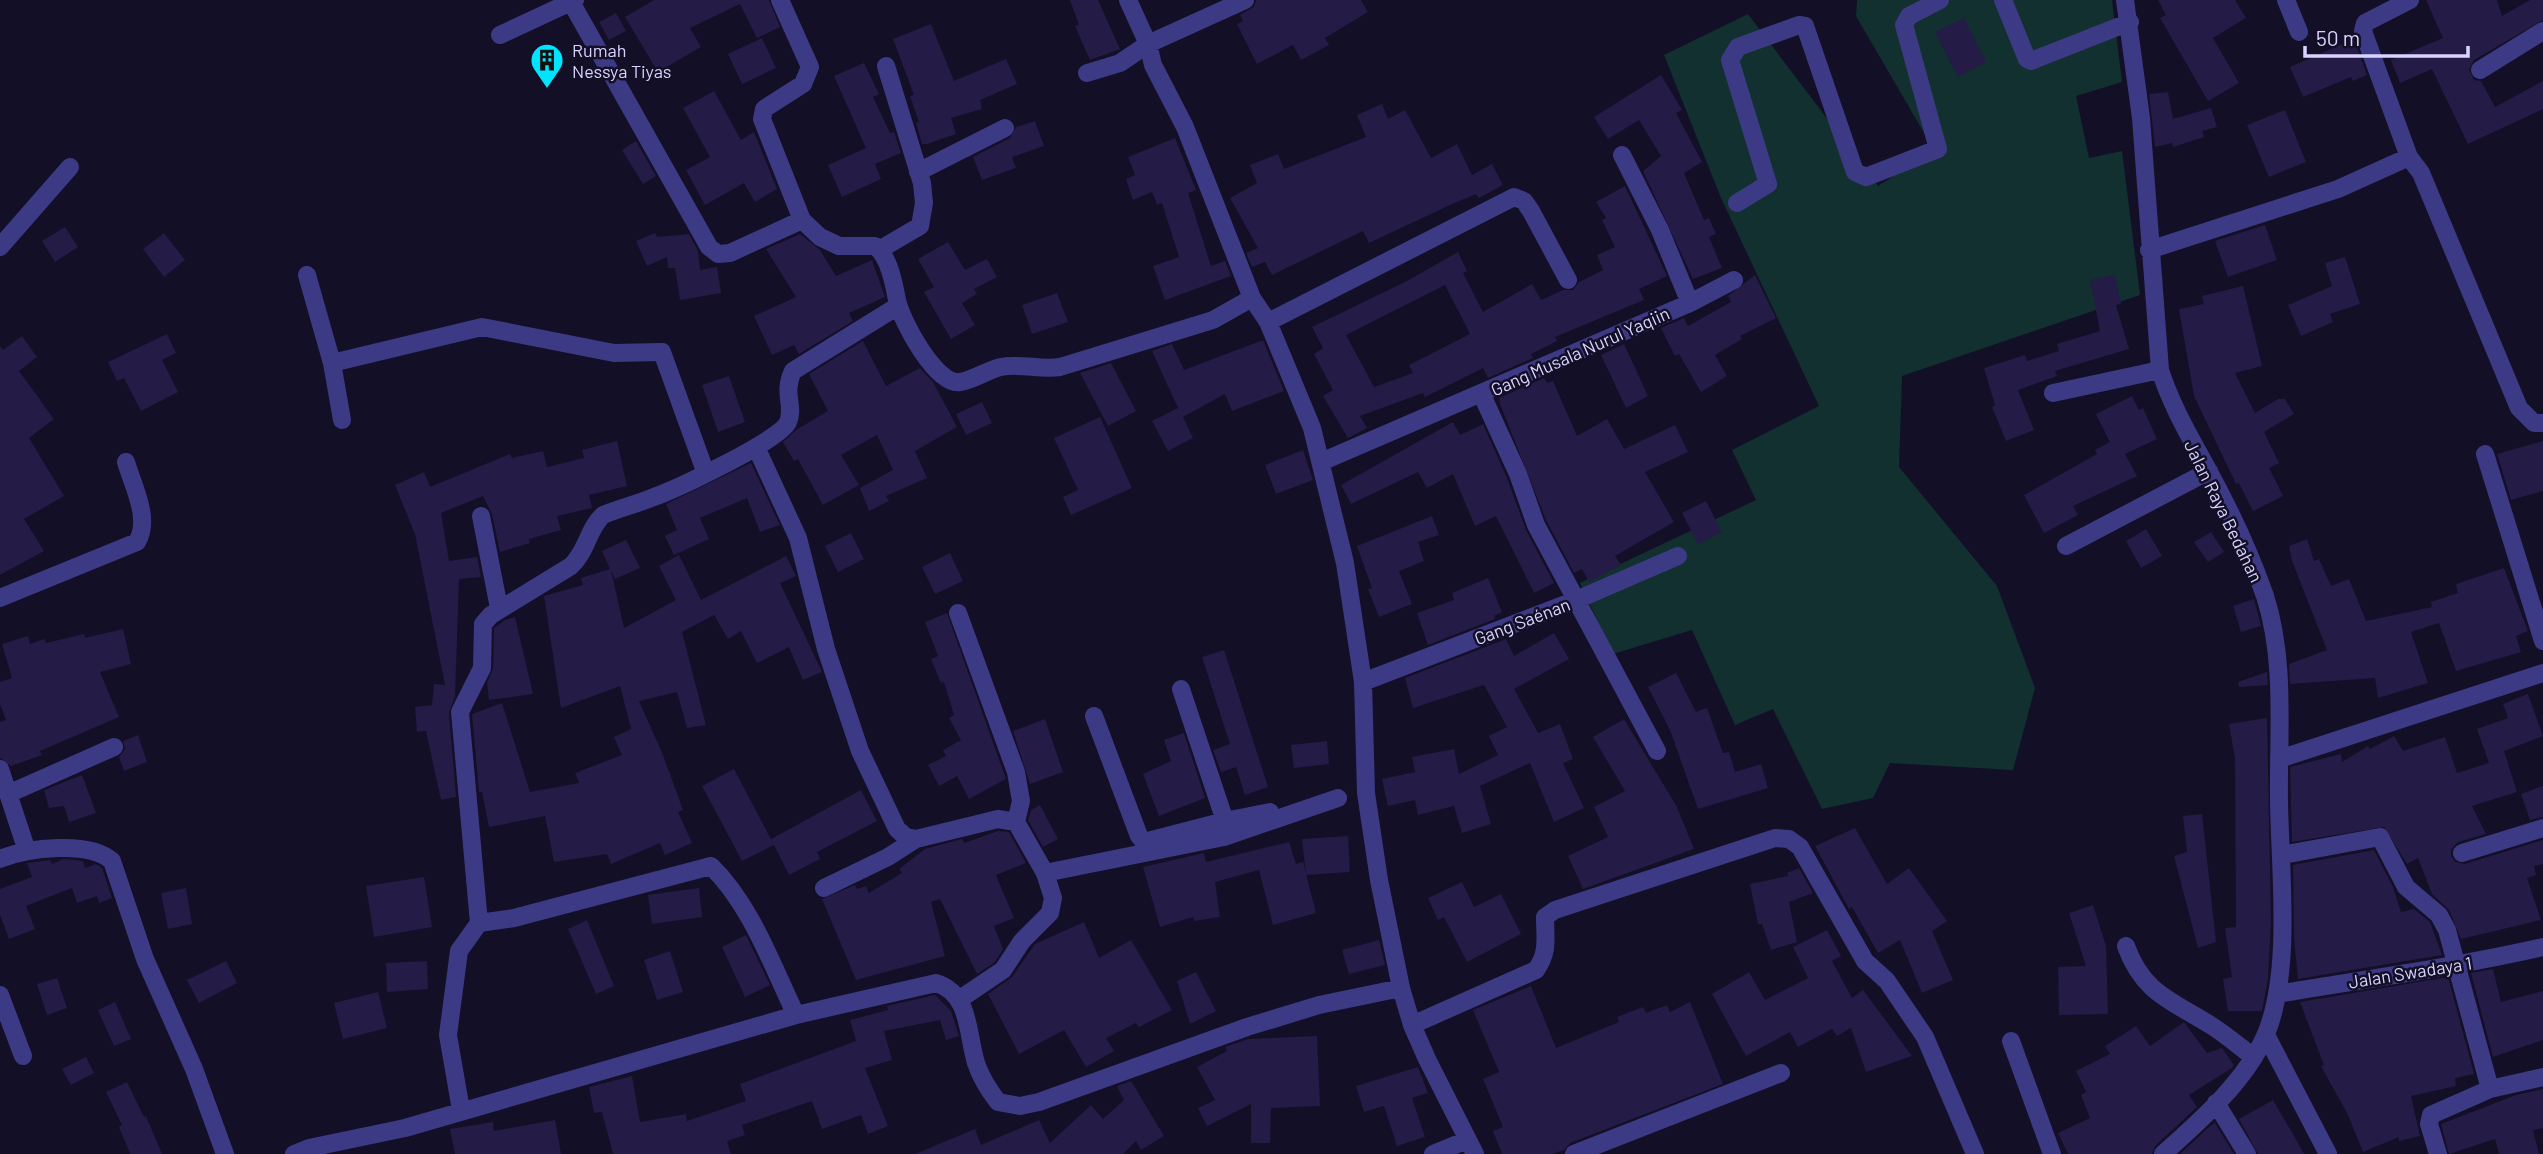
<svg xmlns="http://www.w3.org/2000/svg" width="2543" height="1154" font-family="Barlow,sans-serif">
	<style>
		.green { fill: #12302f }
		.building { fill: #241b47; fill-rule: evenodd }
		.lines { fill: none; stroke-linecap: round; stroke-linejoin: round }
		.minor { stroke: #3d3a85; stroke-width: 18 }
		.labels { text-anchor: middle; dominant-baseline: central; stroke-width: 5; stroke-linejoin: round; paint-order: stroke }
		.poi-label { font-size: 18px; fill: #d9d4ff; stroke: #130f26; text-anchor: start }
		.street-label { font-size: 18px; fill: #d9d4ff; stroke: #130f26 }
	</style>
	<rect width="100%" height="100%" fill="#130f26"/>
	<path class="green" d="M1857,0H2112L2122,82L2076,96L2089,158L2122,151L2140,295L1902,376L1899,467L1997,586L2035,688L2013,770L1890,763L1873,798L1822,809L1773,709L1735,725L1692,630L1613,654L1580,583L1756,500L1732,450L1819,406L1721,198L1664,55L1748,14L1878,186L1934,150L1856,16Z"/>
	<path class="building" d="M654,0H769L780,27L757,38L740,4L690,28L701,47L658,72L625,17Z
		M1070,0H1098L1120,49L1090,60L1075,26L1079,25Z
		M1256,0H1361L1368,12L1325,38L1329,45L1301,60L1293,45L1257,64L1237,24L1243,21L1240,15L1254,7Z
		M2158,0H2235L2246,18L2213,38L2239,83L2208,101L2160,18L2166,15Z
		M2426,0H2497L2502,16L2530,0H2543V20L2474,60L2469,70L2474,80L2481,81L2495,107L2543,81V109L2468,144L2432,69L2400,83L2391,60L2443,38Z
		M616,13L626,31L609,40L599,22Z
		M1964,18L1986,62L1958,77L1935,32Z
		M931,24L954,81L1006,59L1017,84L980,100L982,109L951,118L956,134L927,144H922L916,123L919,122L910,96L914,95L893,39Z
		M762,38L776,68L742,84L728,54Z
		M2354,39L2367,75L2353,81L2351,77L2303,97L2290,67Z
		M864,63L879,94L873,97L890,133L894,132L901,153L875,164L881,179L842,197L828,165L866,148L834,76Z
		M1661,75L1682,110L1676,113L1702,162L1684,173L1704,220L1709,218L1716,234L1709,237L1722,268L1693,279L1643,171L1661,156L1639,120L1608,139L1594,117Z
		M714,91L741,140L754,132L777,189L755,202L744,183L705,205L686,170L710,157L683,108Z
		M2168,92L2173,119L2211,108L2217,127L2202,131L2204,137L2173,147L2172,143L2155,147L2149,94Z
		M1382,104L1388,119L1405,110L1431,158L1457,144L1472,175L1492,164L1503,185L1479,198L1476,194L1450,205L1369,243L1363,231L1272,275L1265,262L1252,267L1246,253L1258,248L1230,198L1257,183L1250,165L1278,154L1284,169L1366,137L1357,115Z
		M2285,110L2306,162L2269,177L2247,125Z
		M1035,121L1044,146L1012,157L1016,168L982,180L973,157L1010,138L1016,127Z
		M1175,138L1196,190L1188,193L1211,266L1225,261L1231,276L1165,300L1153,266L1179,257L1162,203L1157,205L1152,192L1133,200L1126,179L1135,175L1128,157Z
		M636,141L656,176L643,184L622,150Z
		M1625,186L1667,276L1639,289L1644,300L1555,337L1557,341L1531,354L1533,358L1488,378L1483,368L1425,397L1423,393L1360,416L1367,428L1348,438L1323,396L1333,390L1314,354L1323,348L1312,327L1407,281L1458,252L1467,271L1463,273L1483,312L1532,284L1541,300L1563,290H1573L1579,282L1603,270L1597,255L1615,247L1602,220L1606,218L1596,202ZM1445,285L1470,334L1409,365L1413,373L1374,387L1346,335Z
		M2265,225L2277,260L2228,277L2215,241Z
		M65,227L78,247L55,262L42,241Z
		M164,233L185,260L164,277L143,249Z
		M655,233L657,237L689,234L698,251L700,270L717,267L721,293L680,300L675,268H668L667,257L647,266L636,241Z
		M800,234L820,250L836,276L872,260L885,297L849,313L853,321L799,354L794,345L772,355L754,316L796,297L766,249Z
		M948,242L965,270L987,259L997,277L974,289L977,294L962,303L975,325L951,339L924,292L934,287L918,259Z
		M2345,257L2360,304L2330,314L2333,322L2301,336L2288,305L2332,286L2325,263Z
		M1755,275L1776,318L1740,336L1742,339L1715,355L1727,376L1701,392L1679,354L1675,356L1661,328L1684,318L1688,326L1731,302L1728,296Z
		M2115,275L2121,304L2116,305L2129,349L2055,371L2057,376L2018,390L2034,430L2006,441L1992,407L1995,405L1984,368L2025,355L2027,361L2059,351L2057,344L2100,331L2090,280Z
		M2243,286L2262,366L2235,373L2255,413L2278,399H2285L2294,414L2264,432L2279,463L2269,468L2283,496L2253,511L2239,483L2236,484L2194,396L2179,309L2204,304L2202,296Z
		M1057,293L1068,322L1032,334L1022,305Z
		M167,334L176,353L162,360L178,392L141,411L124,378L117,381L108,362Z
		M22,336L37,357L19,371L54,419L29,438L64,496L24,519L44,551L0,575V346L3,350Z
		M1263,340L1284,391L1232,411L1225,394L1183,417L1193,438L1168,451L1152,421L1178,408L1152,351L1172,344L1184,370Z
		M863,341L886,386L920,368L933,382L957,427L915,451L927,478L886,496L889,501L869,511L860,488L893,470L877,435L841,455L859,485L823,505L798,459L794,461L783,442L796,430L828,411L809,374Z
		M1624,344L1648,396L1626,408L1601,355Z
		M1111,363L1136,411L1108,426L1080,373Z
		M729,376L745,422L718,432L702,385Z
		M1544,378L1547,383L1553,381L1577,436L1607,419L1624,449L1675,425L1688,452L1645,472L1674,522L1615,556L1621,565L1589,582L1582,569L1574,573L1546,520L1500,404L1499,398Z
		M2132,396L2139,410L2143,408L2157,439L2125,454L2137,476L2073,506L2078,515L2044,533L2024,495L2097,454L2095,450L2110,442L2096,414Z
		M982,402L992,423L966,435L956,414Z
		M1100,417L1132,488L1071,515L1063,497L1078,490L1054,438Z
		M1453,422L1460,435L1483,424L1507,478L1526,530L1554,583L1534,593L1496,516L1475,526L1453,474L1427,488L1418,472L1351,504L1341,485Z
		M617,441L627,486L589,495L592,508L557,516L561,530L529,539L530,543L500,552L492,514L483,496L441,513L449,561L477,557L481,577L459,579L455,696L449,713L456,797L441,800L426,731L417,732L415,707L432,705L434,684L445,685L415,534L395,485L424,472L430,487L510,454L512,458L543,451L547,467L584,458L582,450Z
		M2543,441V491L2511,500L2497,454Z
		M1303,450L1313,480L1276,494L1265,465Z
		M751,463L780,525L760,532L747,498L700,518L709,539L674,555L665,536L677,530L666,504Z
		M1706,501L1722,532L1698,544L1682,513Z
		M1432,516L1439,535L1418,542L1424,561L1399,571L1412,604L1379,617L1368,589L1372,588L1357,546Z
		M2146,529L2162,556L2141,568L2126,541Z
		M2211,532L2224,552L2208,562L2194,542Z
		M851,533L864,559L838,572L825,546Z
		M2307,539L2314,561L2319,559L2331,586L2349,579L2366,621L2432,607L2431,602L2458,593L2456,584L2504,568L2528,631L2516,636L2521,652L2456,671L2439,623L2411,632L2428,683L2378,698L2375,678L2290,684L2289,664L2327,650L2292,561L2289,546Z
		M626,540L640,568L615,579L611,570L624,628L676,600L659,566L679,555L701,600L786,556L796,576L780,583L822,672L803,680L789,647L757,663L741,631L728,639L714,615L682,632L706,725L687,728L677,692L639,701L663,755L683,810L678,812L692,843L665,855L660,843L611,864L607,854L554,862L545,816L489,827L482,792H479L472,714L502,703L530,792L579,783L575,773L622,755L614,737L631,729L620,686L561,708L544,596L583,585L581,578L610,569L602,551Z
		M950,553L963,581L935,594L922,567Z
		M1488,578L1502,612L1494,616L1495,619L1428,645L1417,613L1454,600L1452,593Z
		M2254,599L2261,626L2241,632L2233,606Z
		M947,613L1006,779L969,799L957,776L939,786L928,765L946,756L943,750L961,740L949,718L954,715L944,682L941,683L931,659L938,656L925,622Z
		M515,617L533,694L489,700L487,683L493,668L494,628L505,620Z
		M123,629L131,664L100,672L119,717L40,751L42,755L11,766L0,758V722L6,720L0,704V682L12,678L2,644L28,636L30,644L44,639L46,643L84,634L85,638Z
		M1554,633L1569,659L1514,689L1538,733L1560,724L1573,759L1563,763L1584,808L1554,822L1530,763L1480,786L1491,824L1462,833L1454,806L1418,815L1415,800L1388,806L1382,779L1415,772L1412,757L1454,749L1459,774L1498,755L1489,736L1507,727L1484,685L1413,708L1405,678L1506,639L1514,656Z
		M1224,650L1268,787L1245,795L1236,767L1221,772L1213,750L1230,744L1202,657Z
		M2267,672L2268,685L2239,687L2238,682Z
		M1676,673L1696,712L1707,708L1723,753L1729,752L1735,772L1761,764L1768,788L1698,809L1670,730L1648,687Z
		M2528,694L2543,736L2504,751L2517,792L2472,806L2486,834L2458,842L2451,850V856L2455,862L2465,864L2543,840V864L2534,866L2536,875L2527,878L2541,920L2461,939L2449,910L2432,894L2418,858L2407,864L2384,827L2292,842L2290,767L2341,754L2342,762L2368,746L2370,749L2394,736L2403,751L2445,737L2457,773L2489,763L2477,729L2508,718L2503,704Z
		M2267,718L2271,920L2268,979L2262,1011H2228L2223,979L2232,977L2225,928L2236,927L2235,759L2229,724Z
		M1045,719L1063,772L1030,784L1013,731Z
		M1624,719L1677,807L1694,849L1583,889L1568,856L1608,837L1594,807L1625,791L1593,737Z
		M1184,733L1205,798L1159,816L1143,774L1171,761L1164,740Z
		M138,735L147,762L124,771L119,757L125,749L123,741Z
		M1327,741L1329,764L1294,768L1291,745Z
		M734,769L774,845L742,861L702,786Z
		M82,775L96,813L69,822L64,806L49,808L44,790Z
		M2543,786V817L2530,820L2521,794Z
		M861,790L877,821L817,852L820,859L789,875L771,839Z
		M1040,805L1058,839L1043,847L1028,820L1031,810Z
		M2202,814L2216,942L2198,948L2174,856L2187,852L2183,816Z
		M1855,828L1887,884L1909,868L1947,921L1932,931L1953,980L1922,993L1900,940L1878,953L1852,907L1849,909L1815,846Z
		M998,831L1009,832L1026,863L996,875L1014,918L994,926L1003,949L995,962L977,974L940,899L931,902L945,956L856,980L822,899L855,885L857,889L866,886L869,893L902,873L899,869L925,849L962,839L964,843Z
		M1348,836L1350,872L1306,875L1302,839Z
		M1289,842L1296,864L1303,862L1316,913L1273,925L1259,870L1215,882L1220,917L1194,921L1193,917L1160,927L1143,867L1204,853L1206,862Z
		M2374,850L2393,887L2401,912L2414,909L2430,922L2442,955L2298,979L2294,938L2293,865Z
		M64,859L83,861L85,868L96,864L102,868L112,898L99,903L97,896L77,903L72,888L26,906L35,929L9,939L0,915V889L32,877L27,863L50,860L52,864Z
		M1799,868L1813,893L1789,902L1797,942L1771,950L1762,924H1758L1750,884L1788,876L1787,873Z
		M424,877L432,927L374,937L366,886Z
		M1462,882L1474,907L1501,894L1521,934L1467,962L1444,917L1438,920L1428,898Z
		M186,888L192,924L168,929L161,893Z
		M699,888L702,917L652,924L648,895Z
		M2093,905L2106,946L2108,1014L2059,1015L2058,967L2086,966L2069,913Z
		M587,920L614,986L596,994L568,929Z
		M1084,922L1099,958L1131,940L1172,1010L1139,1027L1136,1023L1106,1038L1114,1051L1086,1067L1064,1030L1019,1054L988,994L1012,977L1035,944Z
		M1827,930L1841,956L1832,961L1852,998L1863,990L1912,1056L1866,1072L1851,1028L1837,1036L1832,1029L1798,1047L1790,1032L1746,1056L1712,994L1749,972L1765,1000L1808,978L1793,947Z
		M746,935L770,985L745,997L722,947Z
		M1379,940L1385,965L1349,974L1342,950Z
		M670,951L683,992L657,1000L644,960Z
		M226,961L237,983L199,1003L187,980Z
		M427,961L428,989L387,992L386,963Z
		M2493,969L2501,1002L2543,991V1040L2493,1057L2471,973Z
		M1196,972L1216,1011L1190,1024L1177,981Z
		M2448,977L2474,1074L2455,1078L2456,1086L2411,1096L2420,1136L2399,1141V1137L2363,1152L2348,1115L2321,1066L2324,1065L2300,1002Z
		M57,978L67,1008L47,1015L37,984Z
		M1531,986L1556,1048L1619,1022L1617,1017L1643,1007L1646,1013L1667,1005L1670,1012L1690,1002L1723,1084L1570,1143L1564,1150L1552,1154H1502L1493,1131L1503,1127L1483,1079L1499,1072L1473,1010Z
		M378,992L387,1028L343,1039L334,1003Z
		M935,995L951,1011L959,1036L946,1040L940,1020L884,1031L892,1060L865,1068L888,1126L868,1134L861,1115L822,1129L812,1101L742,1125L745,1135L727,1141L731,1154H613L602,1112L594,1113L589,1087L632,1076L640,1122L686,1114L687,1121L746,1101L740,1084L856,1041L850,1020L888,1010L887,1006Z
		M115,1002L131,1039L114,1046L98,1010Z
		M2184,1022L2207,1053L2222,1048L2234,1065L2232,1068L2189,1095L2197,1107L2155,1146L2152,1154H2068L2058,1133L2090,1118L2081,1095L2086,1092L2076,1071L2110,1054L2105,1046L2136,1026L2150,1046Z
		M1317,1036L1320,1106L1271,1108L1270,1143H1251V1104L1207,1126L1198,1108L1215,1100L1197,1067L1227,1051L1225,1047L1248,1039Z
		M86,1057L94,1073L71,1085L62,1069Z
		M1418,1067L1428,1093L1412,1098L1425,1137L1397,1146L1384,1106L1364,1112L1356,1086Z
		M1131,1081L1164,1136L1141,1150L1136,1141L1123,1154H915L975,1129L981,1145L1039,1120L1050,1143L1091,1105L1103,1119L1124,1100L1117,1086Z
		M127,1082L144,1117L146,1116L162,1154H130L127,1146L119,1127L122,1125L106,1092Z
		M2543,1089V1128L2533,1130L2539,1154H2499L2495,1139L2449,1154L2441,1124L2516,1095Z
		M2273,1100L2294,1136L2304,1154H2258L2239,1119Z
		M555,1120L561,1154H455L450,1129L493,1122L494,1131Z
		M2215,1123L2234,1154H2180L2209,1127Z"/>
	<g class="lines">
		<path class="minor" d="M780,0L810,67L803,84L764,109L762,119L802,220
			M1128,0L1148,44L1153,65L1185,127L1252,298L1268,322L1312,428L1345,563L1363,682L1366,793L1379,880L1401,988L1412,1025L1427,1059L1475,1154
			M2003,0L2027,59L2031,61L2130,22
			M2125,0L2141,118L2160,370C2172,407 2190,437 2208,470C2230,510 2250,553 2265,596C2286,661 2278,734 2279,802C2280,870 2292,971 2266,1034C2246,1081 2200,1121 2163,1154
			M2286,0L2299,32
			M571,2L709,247L718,254L730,253L802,220L820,237L839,246H875C889,256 894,284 897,300C901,320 936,386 960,382C974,380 987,370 1001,367C1020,363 1040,370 1060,367L1213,320L1252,298
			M500,35L575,0
			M2480,70L2543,31
			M1087,73L1120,63L1148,44L1245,0
			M2409,157L2421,173L2519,408L2534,423H2543
			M918,172L1005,128
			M1737,203L1768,184L1730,60L1738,47L1799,25L1805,26L1855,172L1866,177L1938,149L1904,25L1909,16L1940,0
			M0,247L70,167
			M879,250L920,226L924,203L922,183L886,66
			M2149,250L2338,189L2409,157L2363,31L2365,23L2410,0
			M307,275L332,363L342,420
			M1690,303L1734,280
			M1268,322L1514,197L1524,201L1531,211L1568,280
			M332,363L482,327L614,353L662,352L705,471
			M2053,393L2160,370
			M1482,395L1518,474L1536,525L1657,751
			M756,447L798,538L826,649L860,751L897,829L906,837L916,839L998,819L1016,822
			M2485,454L2543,641
			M1321,462L1690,303L1660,230L1622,155
			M481,516L499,608
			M2066,546L2209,471
			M0,598L137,542C151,519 133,486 126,462
			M958,613L1016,772L1021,801L1016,822L1045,873
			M1363,682L1574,601L1678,556
			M1181,689L1225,821L1270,812
			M1094,716L1139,836L1144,842L1225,821
			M2279,759L2543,673
			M0,769L27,851
			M8,794L114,747
			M2462,853L2543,828
			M2282,855L2380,837L2406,887L2439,915L2447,930L2490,1089
			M0,859C27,848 89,840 112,861L145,959L194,1069L225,1154
			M824,888L888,857L916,839
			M2126,946C2143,994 2173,1001 2212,1026C2226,1035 2239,1046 2252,1056
			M2277,994C2366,979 2455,967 2543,947
			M0,995L23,1056
			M960,999L1003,970L1022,941L1050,913L1053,898L1045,873L1224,837L1338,798
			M796,1015C772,965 751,905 711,866L514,918L479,923L460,712L482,668L483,624L491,615L571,566C587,551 588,529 603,515C620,508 637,504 654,497C676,489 781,440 788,422C795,406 782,394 793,371L898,306
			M1412,1025L1536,970C1549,952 1545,938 1545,917L1555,910L1775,838L1789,839L1800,847L1865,961L1887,981L1925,1037L1975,1154
			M2266,1035L2328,1154
			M2011,1041L2052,1154
			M2216,1103L2247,1154
			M461,1110L448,1035L459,951L479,923
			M294,1154L309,1148L405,1128L796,1015L936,983C971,994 967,1034 976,1063C981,1078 988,1089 998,1102L1020,1106L1039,1102L1247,1027L1319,1005L1401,988
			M1433,1154L1467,1140
			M1574,1154L1781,1073
			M2438,1154L2429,1124L2431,1115L2490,1089L2543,1077"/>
	</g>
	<defs>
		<symbol id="building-pin" viewBox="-11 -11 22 30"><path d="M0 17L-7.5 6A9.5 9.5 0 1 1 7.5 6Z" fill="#00e5ff" stroke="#130f26"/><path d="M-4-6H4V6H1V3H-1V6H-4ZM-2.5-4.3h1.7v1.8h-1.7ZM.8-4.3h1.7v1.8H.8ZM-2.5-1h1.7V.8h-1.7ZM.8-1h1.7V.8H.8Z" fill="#111"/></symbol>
	</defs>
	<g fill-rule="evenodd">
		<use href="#building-pin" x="528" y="41" width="38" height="52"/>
	</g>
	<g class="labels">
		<g class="poi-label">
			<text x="572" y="50">Rumah<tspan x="572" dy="21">Nessya Tiyas</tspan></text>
		</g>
		<g class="street-label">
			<text transform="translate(1580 351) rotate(-24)">Gang Musala Nurul Yaqiin</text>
			<text transform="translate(2224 511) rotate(64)">Jalan Raya Bedahan</text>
			<text transform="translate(1522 621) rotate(-21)">Gang Saénan</text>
			<text transform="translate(2410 972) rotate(-9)">Jalan Swadaya 1</text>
		</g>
	</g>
	<path d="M2305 46v10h163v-10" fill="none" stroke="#d9d4ff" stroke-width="3.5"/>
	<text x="2316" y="46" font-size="21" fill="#d9d4ff" stroke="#130f26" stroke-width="5" paint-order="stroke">50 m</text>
</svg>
